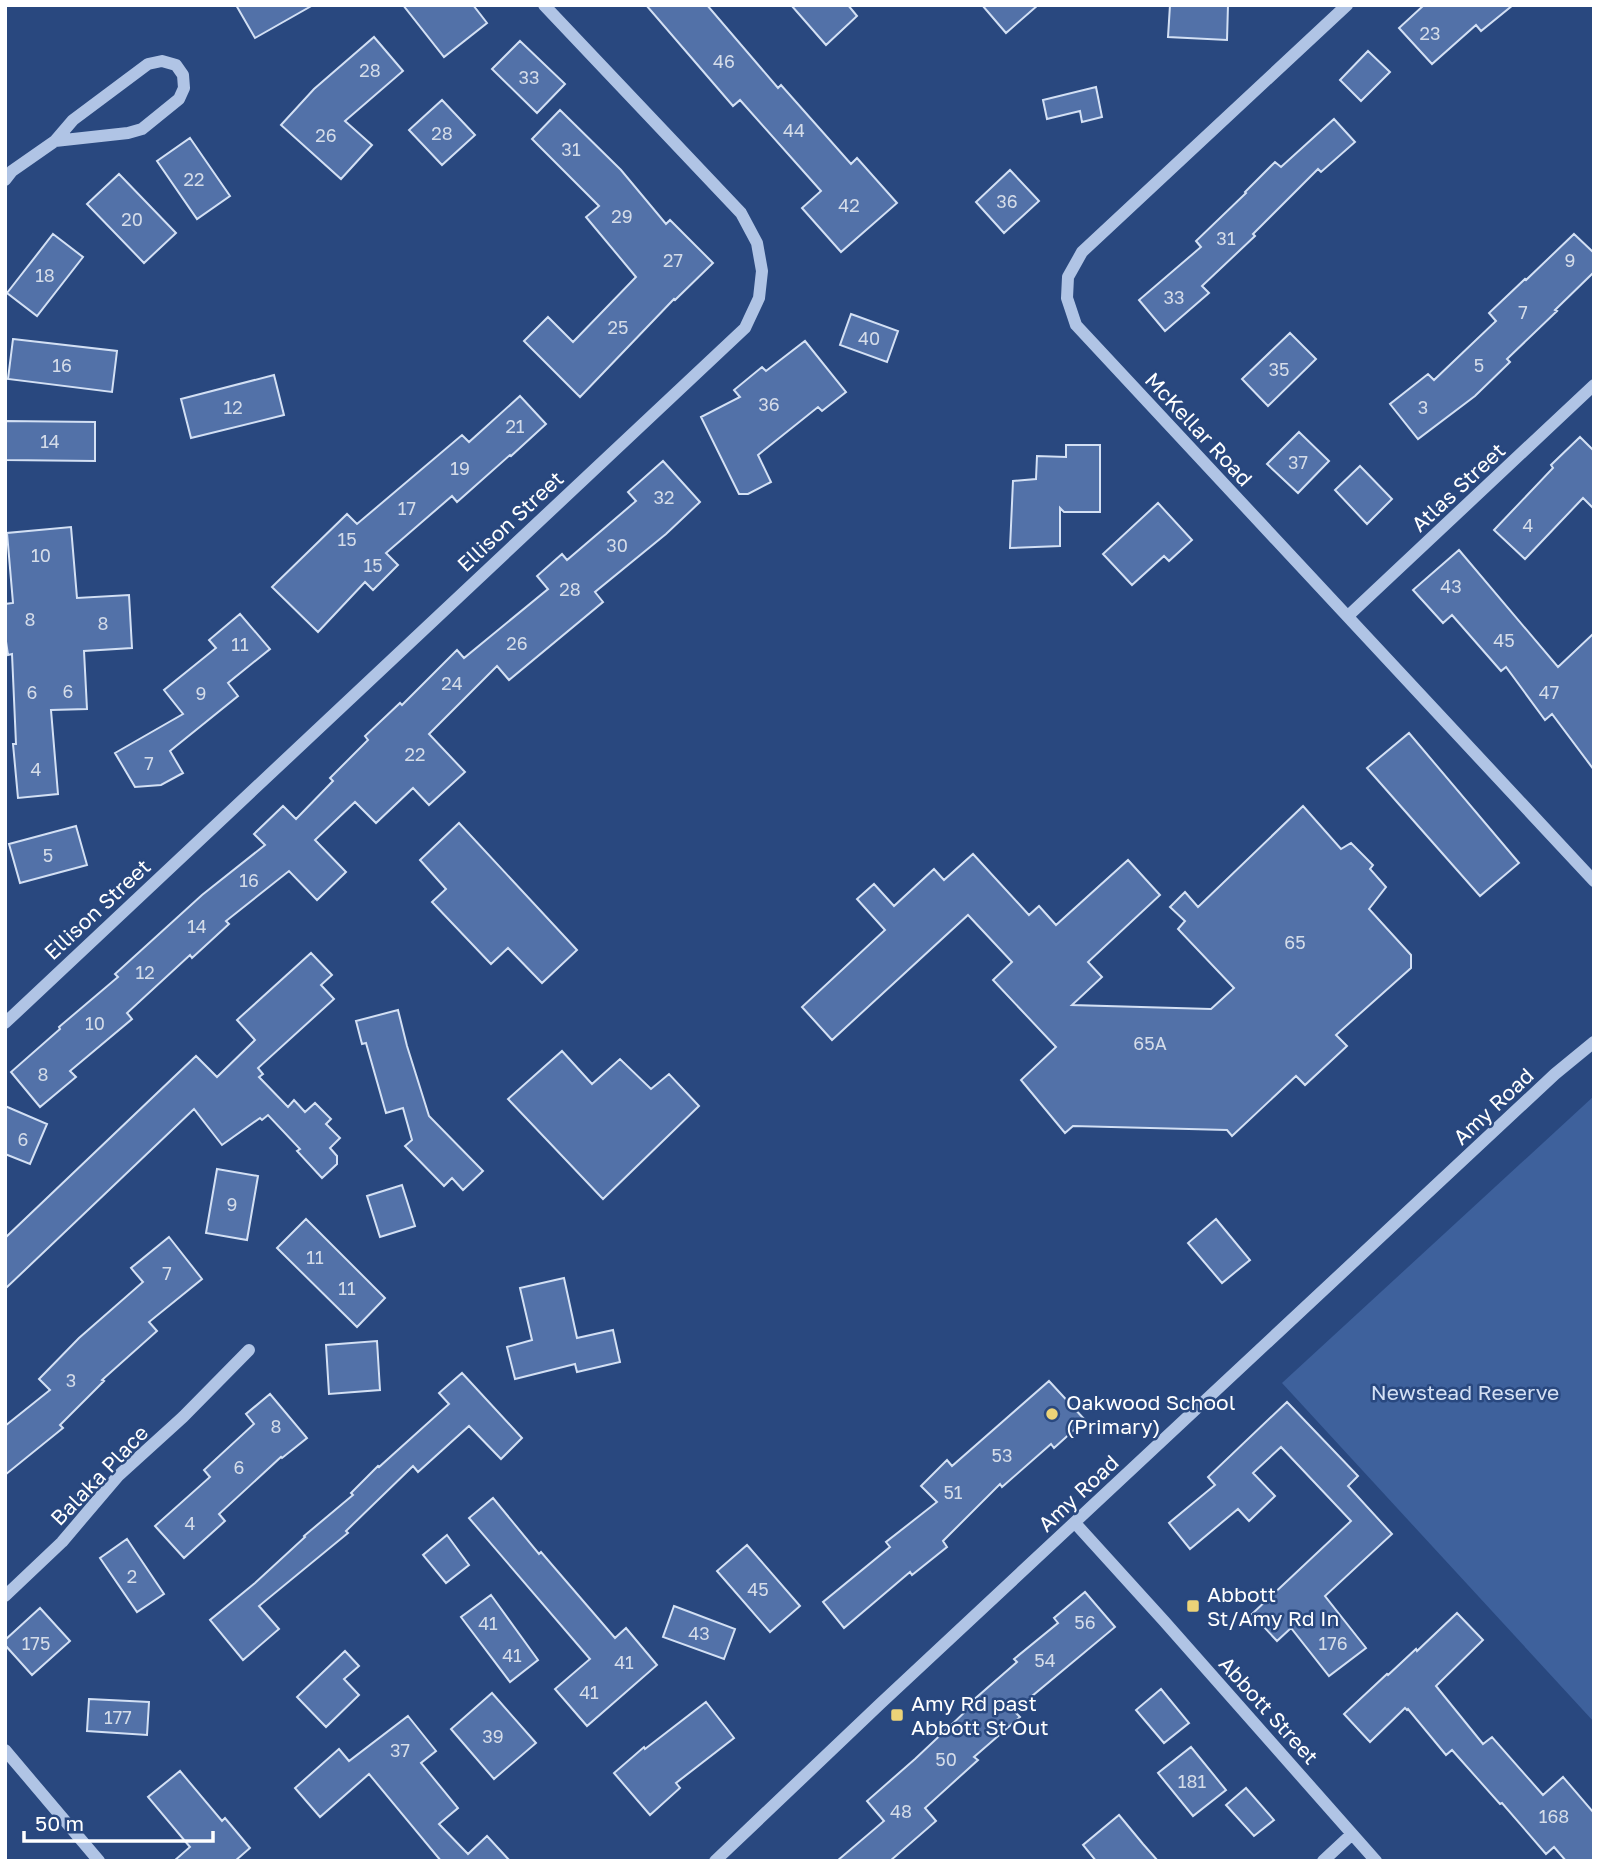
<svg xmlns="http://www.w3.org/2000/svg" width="1599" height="1866" font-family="'Golos Text',sans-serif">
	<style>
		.green { fill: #3e619c }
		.building { fill: #5271a8; stroke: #d3e0f4; stroke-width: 2 }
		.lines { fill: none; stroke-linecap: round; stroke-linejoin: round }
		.minor { stroke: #b0c4e5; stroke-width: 12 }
		.poi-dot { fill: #ecd378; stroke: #29487f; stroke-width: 2.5 }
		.labels { text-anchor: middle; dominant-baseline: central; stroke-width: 5; stroke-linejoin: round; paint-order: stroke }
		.number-label { font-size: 18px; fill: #d4dce9 }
		.street-label { font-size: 21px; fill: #fff; stroke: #29487f }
		.park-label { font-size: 21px; fill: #d3e0f4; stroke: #29487f }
		.poi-label { font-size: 21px; fill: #fff; stroke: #29487f; text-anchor: start }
	</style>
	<rect width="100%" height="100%" fill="#29487f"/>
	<path class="green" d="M1594,1096V1722L1282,1383Z"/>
	<path class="building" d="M236,5H313L255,38Z
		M403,5H473L487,23L444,57Z
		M646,5H707L778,88L781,85L851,164L857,158L897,203L841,252L802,208L821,191L740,100L733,106Z
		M791,5H848L857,16L826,45Z
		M982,5H1038L1006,33Z
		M1170,5H1228L1227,40L1168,37Z
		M1424,5H1513L1481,31L1476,25L1432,64L1399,28Z
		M374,37L403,71L345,121L372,145L341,179L281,125L314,89Z
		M520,41L565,84L537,113L492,69Z
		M1368,51L1390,72L1361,101L1340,80Z
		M1096,87L1102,117L1082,122L1080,111L1047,119L1043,100Z
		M442,100L475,135L442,165L409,130Z
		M560,110L621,170L666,224L670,220L713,263L675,300L674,299L580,397L524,341L548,317L573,342L636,277L586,217L599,206L532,139Z
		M1334,119L1355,142L1321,172L1318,169L1253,234L1255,236L1202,286L1209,293L1165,331L1139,300L1201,247L1196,241L1246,193L1245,192L1275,162L1281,167Z
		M190,138L230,196L197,219L157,161Z
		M1010,170L1039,201L1004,233L976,202Z
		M119,174L176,233L144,263L87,204Z
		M53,234L83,257L37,316L7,293Z
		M1574,234L1594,253V272L1555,310L1557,311L1507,359L1510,362L1475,396L1418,439L1390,404L1428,374L1434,380L1496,321L1489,313L1525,279L1526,280Z
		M851,314L898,331L887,362L840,345Z
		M1290,333L1316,359L1268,406L1242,379Z
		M13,339L117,351L112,392L8,379Z
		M805,341L846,392L822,411L818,407L758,455L771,482L748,494H739L701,417L740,397L734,390L762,367L766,371Z
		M274,375L284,415L191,438L181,399Z
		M520,396L546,424L511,456L510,455L457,502L452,496L386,553L398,565L373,590L365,582L318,632L272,587L347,514L357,524L462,435L469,442Z
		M5,421L95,422V461L5,460Z
		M1299,432L1329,461L1298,493L1267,464Z
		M1580,437L1594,451V509L1583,498L1525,559L1494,530L1553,468L1551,465Z
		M1066,445H1100V512H1064L1060,508V546L1010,548L1013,481L1036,479L1037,456L1066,457Z
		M663,461L700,502L666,534L595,592L603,602L509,680L497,666L429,734L465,772L429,805L413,788L376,823L355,802L315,840L346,872L317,900L289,871L226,921L229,924L192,958L190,955L127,1013L132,1019L70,1071L76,1077L40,1107L11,1072L60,1029L59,1027L118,977L115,974L202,895L265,845L254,834L283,806L296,819L333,781L330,778L368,740L365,736L400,703L402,705L457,650L464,658L548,589L537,576L562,554L567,560L636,501L628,492Z
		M1360,466L1392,499L1367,524L1335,490Z
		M1158,503L1192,540L1169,561L1164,556L1132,585L1103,554Z
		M71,527L77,598L129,595L132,648L84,651L87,709L51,710L58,794L18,798L13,744H16L12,654L8,655L5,635V604L13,603L7,533Z
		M1459,550L1558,667L1594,633V770L1552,714L1545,720L1506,667L1501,671L1452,615L1443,623L1413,590Z
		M240,614L270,649L228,683L238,696L170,751L183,773L161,785L135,787L115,753L183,714L164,690L216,648L209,640Z
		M1409,733L1519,863L1480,896L1367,768Z
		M1303,806L1341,849L1351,843L1373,865L1370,869L1386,887L1369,909L1411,955V968L1336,1035L1347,1046L1305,1085L1296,1076L1232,1136L1227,1130L1073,1126L1065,1133L1021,1080L1056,1047L993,980L1012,962L968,915L832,1040L802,1007L885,930L857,899L874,884L894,906L934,869L944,880L973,854L1029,915L1039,906L1056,925L1128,860L1160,895L1088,962L1102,977L1072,1005L1211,1009L1234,988L1178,929L1185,921L1170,907L1185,892L1198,907Z
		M459,823L577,950L542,983L508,948L491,964L432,902L446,889L420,860Z
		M76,826L87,865L20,883L9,844Z
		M311,953L332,975L321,985L334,999L258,1068L263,1074L259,1077L288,1107L294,1100L305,1112L315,1103L331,1119L326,1124L340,1138L330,1148L337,1156V1164L322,1178L297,1151L300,1149L268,1115L262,1120L260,1118L222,1145L194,1109L5,1289V1238L196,1056L217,1077L255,1040L237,1020Z
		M398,1010L407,1046L429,1116L483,1171L463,1190L452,1178L444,1186L405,1146L412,1140L403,1108L386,1113L366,1043L362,1044L356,1021Z
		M562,1051L592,1084L620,1059L651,1089L669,1074L699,1106L603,1199L508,1099Z
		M5,1106L47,1124L30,1164L5,1154Z
		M217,1169L258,1176L247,1240L206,1233Z
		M402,1185L415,1226L380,1237L367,1196Z
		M306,1219L385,1298L357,1327L277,1248Z
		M1216,1219L1250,1260L1222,1283L1188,1243Z
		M169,1237L202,1279L149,1322L157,1331L102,1380L104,1381L60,1425L63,1428L5,1475V1426L50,1390L39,1379L79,1338L143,1282L131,1268Z
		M564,1278L577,1338L613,1330L620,1362L577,1372L575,1364L515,1379L507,1347L532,1340L520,1288Z
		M377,1341L380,1390L329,1394L326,1345Z
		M462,1373L522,1438L501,1459L469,1426L418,1472L413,1466L346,1531L348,1533L259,1606L279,1629L243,1660L210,1620L255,1583L305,1537L304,1536L353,1495L351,1493L378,1466L379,1467L449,1404L439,1393Z
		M1049,1381L1085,1420L1054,1448L1051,1444L1002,1487L1000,1484L943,1541L947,1547L912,1575L910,1572L844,1628L823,1602L890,1547L886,1542L937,1502L921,1486L947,1460L952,1466Z
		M270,1394L307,1438L282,1458L281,1457L219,1514L225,1521L184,1558L155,1526L210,1477L204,1470L254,1424L246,1414Z
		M1287,1402L1358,1476L1348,1486L1392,1534L1325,1596L1366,1648L1329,1676L1291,1628L1277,1641L1252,1614L1351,1521L1281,1447L1253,1473L1275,1496L1249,1521L1238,1509L1190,1549L1169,1523L1215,1485L1208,1477Z
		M493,1498L539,1554L541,1552L615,1638L626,1628L657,1665L587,1726L555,1689L590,1659L469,1518Z
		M447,1535L469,1565L446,1583L423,1555Z
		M127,1539L164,1594L137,1612L100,1558Z
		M747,1545L800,1606L770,1632L717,1571Z
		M1085,1592L1115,1627L1014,1711L1020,1717L974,1757L978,1760L925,1808L936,1821L890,1861H837L884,1821L867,1801L915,1759L965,1712L962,1710L1017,1662L1014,1659L1058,1623L1054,1618Z
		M491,1595L538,1660L510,1682L461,1617Z
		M674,1606L735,1629L724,1659L663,1637Z
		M40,1608L70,1641L32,1675L5,1645V1640Z
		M1457,1613L1483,1640L1436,1686L1483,1744L1492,1737L1543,1795L1563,1777L1594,1813V1861H1566L1554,1847L1546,1854L1502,1803L1500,1804L1452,1750L1446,1755L1408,1709L1407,1710L1405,1708L1370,1742L1344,1714L1387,1674L1388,1675L1416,1649L1417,1651Z
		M345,1651L359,1666L344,1679L359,1695L326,1727L297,1697Z
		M1161,1689L1189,1723L1164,1743L1136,1710Z
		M492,1693L536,1743L494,1779L451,1729Z
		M89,1699L149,1702L147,1735L87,1731Z
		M706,1702L734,1738L676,1783L680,1788L650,1815L614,1773L644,1747L645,1749Z
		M408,1716L436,1751L421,1763L458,1808L439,1824L468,1854L487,1836L510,1861H441L369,1774L320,1817L295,1788L339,1749L349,1761Z
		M1191,1747L1226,1790L1193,1816L1158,1773Z
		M180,1771L222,1821L225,1818L250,1848L235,1861H174L190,1847L148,1797Z
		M1246,1788L1274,1820L1254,1836L1226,1805Z
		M1119,1815L1143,1844L1158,1861H1096L1083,1845Z"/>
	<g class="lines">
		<path class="minor" d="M1347,5L1082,252L1068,277L1067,298L1076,325L1594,881
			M5,180L12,171L55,141L73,120L148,64L162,61L176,65L183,75L184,88L179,99L142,129L128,133L55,141
			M1348,616L1594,385
			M5,1023L745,328L759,298L762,271L757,243L741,213L544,5
			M1075,1523L1164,1621L1376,1861
			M5,1596L62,1542L118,1476L183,1417L249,1350
			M5,1750L99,1861
			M715,1861L880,1704L1555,1074L1594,1042
			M1323,1861L1352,1834"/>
	</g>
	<g class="poi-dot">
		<circle cx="1052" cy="1414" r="7"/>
		<rect x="1186" y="1599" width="14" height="14" rx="3.5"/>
		<rect x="890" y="1708" width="14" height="14" rx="3.5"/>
	</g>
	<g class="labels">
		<g class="number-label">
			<text x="1430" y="33">23</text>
			<text x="724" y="61">46</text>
			<text x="370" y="70">28</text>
			<text x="529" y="77">33</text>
			<text x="794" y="130">44</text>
			<text x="442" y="133">28</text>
			<text x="326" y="135">26</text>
			<text x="571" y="149">31</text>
			<text x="194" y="179">22</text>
			<text x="1007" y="201">36</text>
			<text x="849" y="205">42</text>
			<text x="622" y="216">29</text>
			<text x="132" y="219">20</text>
			<text x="1226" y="238">31</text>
			<text x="673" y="260">27</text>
			<text x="1570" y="260">9</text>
			<text x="45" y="275">18</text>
			<text x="1174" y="297">33</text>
			<text x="1523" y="312">7</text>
			<text x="618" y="327">25</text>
			<text x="869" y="338">40</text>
			<text x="62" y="365">16</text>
			<text x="1479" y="365">5</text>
			<text x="1279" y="369">35</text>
			<text x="769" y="404">36</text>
			<text x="233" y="407">12</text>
			<text x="1423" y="407">3</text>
			<text x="515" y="426">21</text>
			<text x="50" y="441">14</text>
			<text x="1298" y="462">37</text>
			<text x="460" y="468">19</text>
			<text x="664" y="497">32</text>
			<text x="407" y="508">17</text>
			<text x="1528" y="525">4</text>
			<text x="347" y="539">15</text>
			<text x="617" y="545">30</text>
			<text x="41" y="555">10</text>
			<text x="373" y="565">15</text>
			<text x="1451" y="586">43</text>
			<text x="570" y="589">28</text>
			<text x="30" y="619">8</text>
			<text x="103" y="623">8</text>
			<text x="1504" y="640">45</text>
			<text x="517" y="643">26</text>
			<text x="240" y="644">11</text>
			<text x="452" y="683">24</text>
			<text x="68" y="691">6</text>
			<text x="32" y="692">6</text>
			<text x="1549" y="692">47</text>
			<text x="201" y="693">9</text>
			<text x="415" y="754">22</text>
			<text x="149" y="763">7</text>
			<text x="36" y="769">4</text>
			<text x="48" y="855">5</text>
			<text x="249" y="880">16</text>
			<text x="197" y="926">14</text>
			<text x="1295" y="942">65</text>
			<text x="145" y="972">12</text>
			<text x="95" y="1023">10</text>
			<text x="1150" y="1043">65A</text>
			<text x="43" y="1074">8</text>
			<text x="23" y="1139">6</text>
			<text x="232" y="1204">9</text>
			<text x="315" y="1257">11</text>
			<text x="167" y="1273">7</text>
			<text x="347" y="1288">11</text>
			<text x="71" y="1380">3</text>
			<text x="276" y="1426">8</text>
			<text x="1002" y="1455">53</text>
			<text x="239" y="1467">6</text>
			<text x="953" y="1492">51</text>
			<text x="190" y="1523">4</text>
			<text x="132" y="1576">2</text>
			<text x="758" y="1589">45</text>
			<text x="1085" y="1622">56</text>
			<text x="488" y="1623">41</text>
			<text x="699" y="1633">43</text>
			<text x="36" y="1643">175</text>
			<text x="1333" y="1643">176</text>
			<text x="512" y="1655">41</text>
			<text x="1045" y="1660">54</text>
			<text x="624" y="1662">41</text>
			<text x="589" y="1692">41</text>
			<text x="118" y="1717">177</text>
			<text x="493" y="1736">39</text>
			<text x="400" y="1750">37</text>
			<text x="946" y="1759">50</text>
			<text x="1192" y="1781">181</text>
			<text x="901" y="1811">48</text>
			<text x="1554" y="1816">168</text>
		</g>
		<g class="street-label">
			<text transform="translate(1199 429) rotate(47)">McKellar Road</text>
			<text transform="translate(1458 487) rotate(-43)">Atlas Street</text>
			<text transform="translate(510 521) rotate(-43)">Ellison Street</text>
			<text transform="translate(97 909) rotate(-43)">Ellison Street</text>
			<text transform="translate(1493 1106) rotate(-43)">Amy Road</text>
			<text transform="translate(99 1475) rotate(-46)">Balaka Place</text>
			<text transform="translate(1078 1493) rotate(-43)">Amy Road</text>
			<text transform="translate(1269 1710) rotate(48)">Abbott Street</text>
		</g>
		<g class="park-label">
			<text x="1465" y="1392">Newstead Reserve</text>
		</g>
		<g class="poi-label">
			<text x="1066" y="1402">Oakwood School<tspan x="1066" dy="24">(Primary)</tspan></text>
			<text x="1207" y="1594">Abbott<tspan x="1207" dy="24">St/Amy Rd In</tspan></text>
			<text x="911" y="1703">Amy Rd past<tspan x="911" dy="24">Abbott St Out</tspan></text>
		</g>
	</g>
	<rect width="1599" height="1866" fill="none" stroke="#ffffff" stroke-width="14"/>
	<path d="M24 1831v10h189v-10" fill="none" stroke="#ffffff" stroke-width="3.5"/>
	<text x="35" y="1831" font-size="21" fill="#ffffff" stroke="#29487f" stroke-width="5" paint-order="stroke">50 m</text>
</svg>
